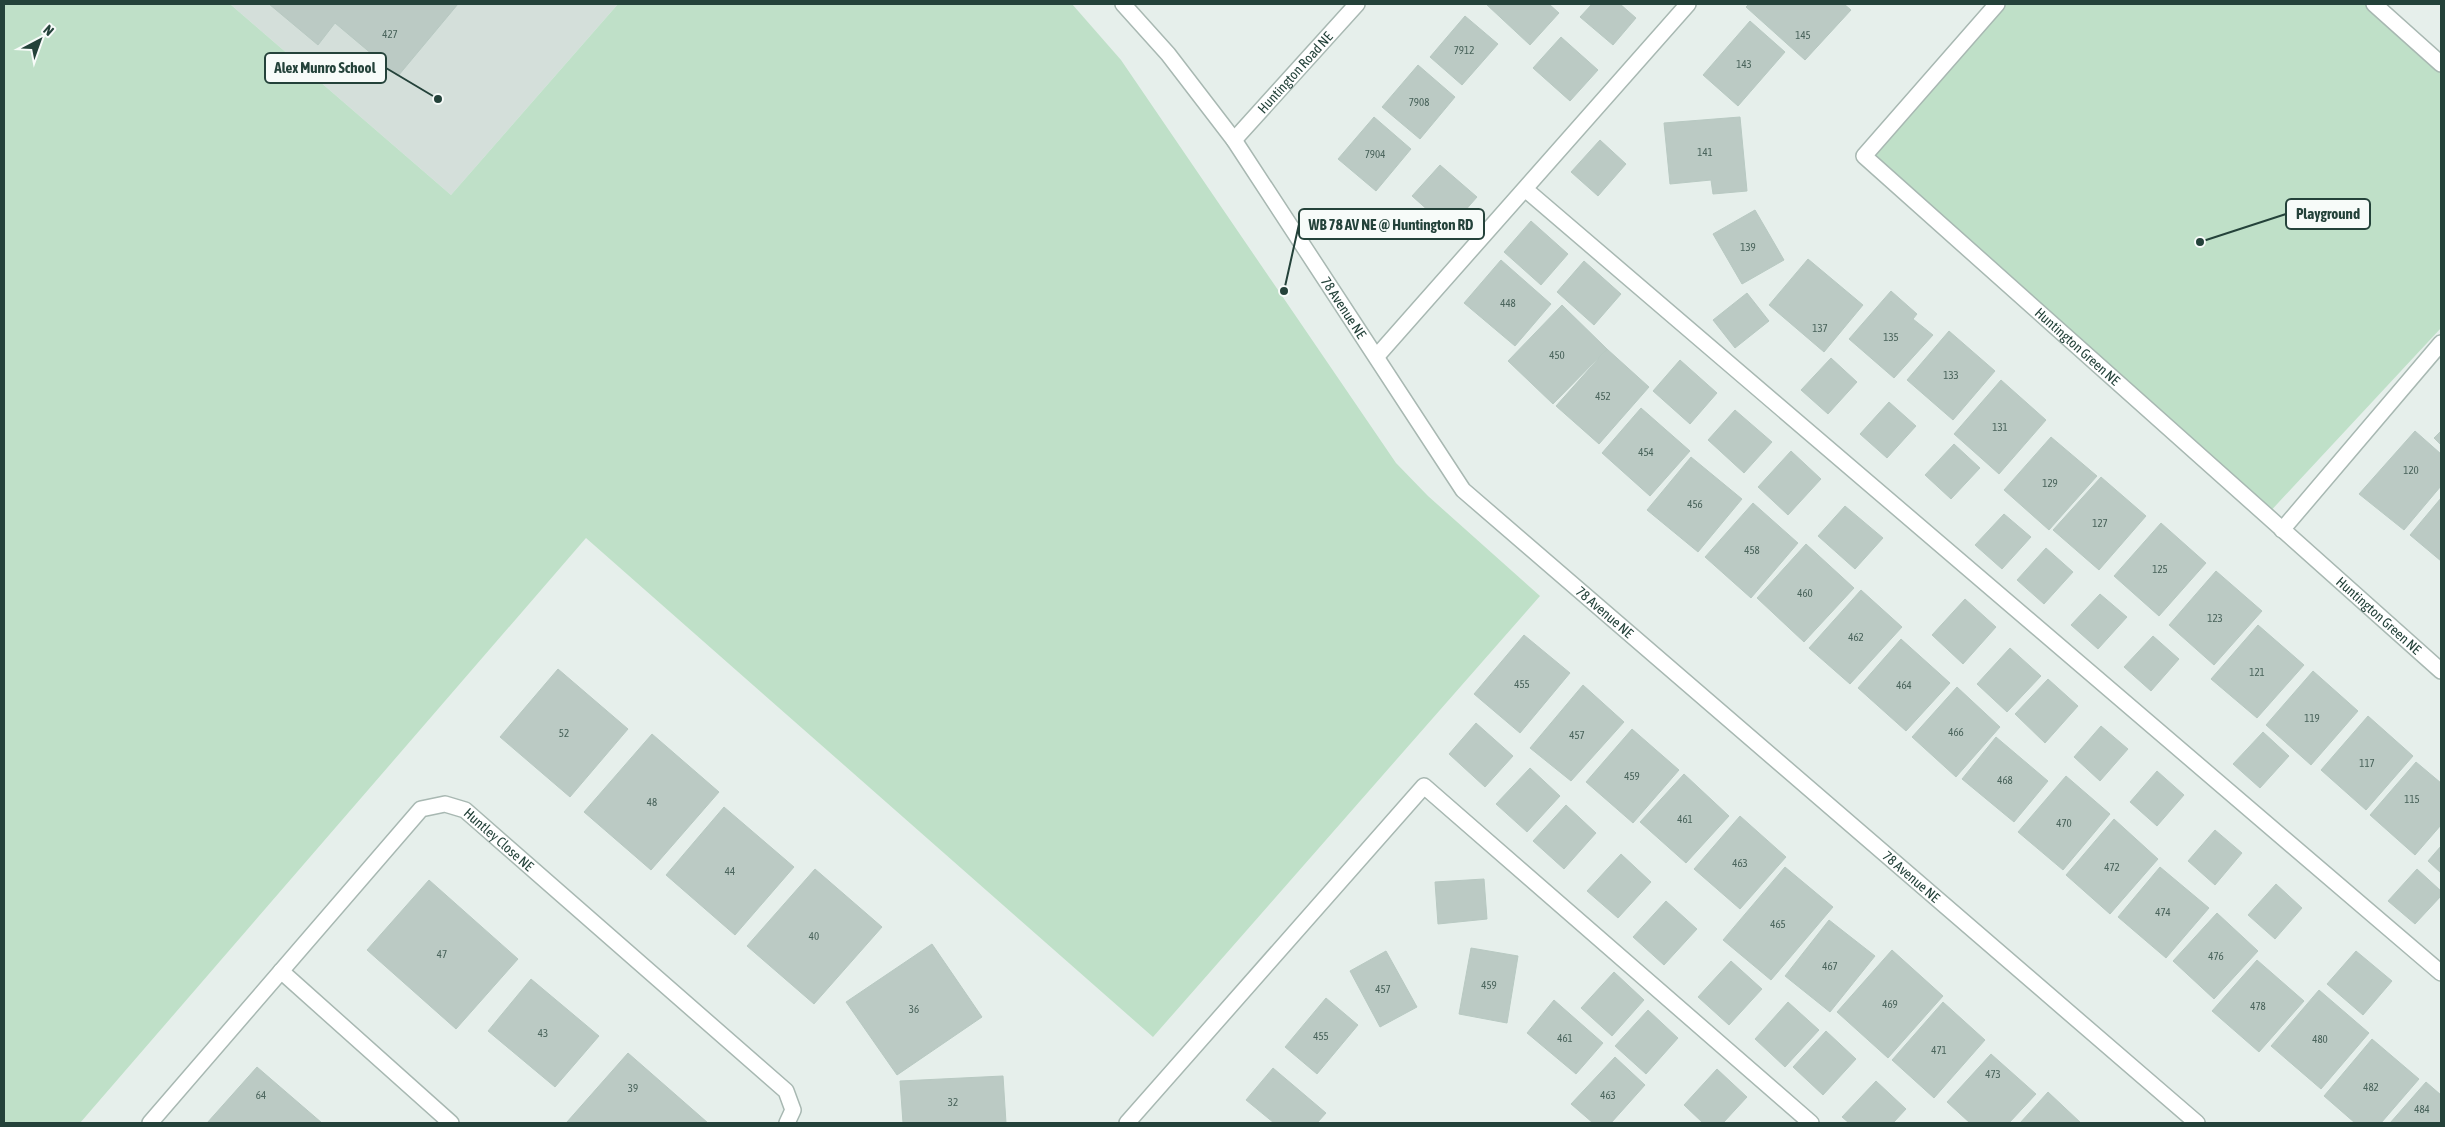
<svg xmlns="http://www.w3.org/2000/svg" width="2445" height="1127" font-family="'Asap Condensed',sans-serif">
	<style>
		.built { fill: #d4dfda }
		.green { fill: #bfe0c8 }
		.building { fill: #bbcac4; stroke: #b8c9c2 }
		.lines { fill: none; stroke-linecap: round; stroke-linejoin: round }
		.service-casing { stroke: #a8b8b2; stroke-width: 18 }
		.minor-casing { stroke: #a8b8b2; stroke-width: 18 }
		.service { stroke: #fff; stroke-width: 15 }
		.minor { stroke: #fff; stroke-width: 15 }
		.labels { text-anchor: middle; dominant-baseline: central; stroke-width: 5; stroke-linejoin: round; paint-order: stroke }
		.number-label { font-size: 11px; fill: #4a645c }
		.street-label { font-size: 14px; fill: #24423a; stroke: #f7fbf9 }
		.leader { fill: none; stroke: #24423a; stroke-width: 2 }
		.callout-dot { fill: #24423a; stroke: #f7fbf9; stroke-width: 2 }
		.callout { fill: #f7fbf9; stroke: #24423a; stroke-width: 2 }
		.callout-label { font-size: 15px; text-anchor: middle; font-weight: bold; fill: #24423a }
	</style>
	<rect width="100%" height="100%" fill="#e6efeb"/>
	<path class="built" d="M230,4H618L451,195Z"/>
	<path class="green" d="M4,4H230L451,195L618,4H1072L1121,60L1396,463L1428,496L1540,596L1153,1037L586,538L80,1123H4Z
		M1997,4H2374L2441,64V328L2266,516L1864,156Z"/>
	<path class="building" d="M269,4H458L398,76L335,23L318,45Z
		M1486,4H1549L1559,13L1530,45Z
		M1592,4H1620L1636,18L1613,45L1580,17Z
		M1749,4H1844L1851,10L1805,60L1746,7Z
		M1465,16L1498,44L1462,85L1430,57Z
		M1750,21L1785,52L1738,106L1703,75Z
		M1561,37L1598,70L1570,101L1533,68Z
		M1418,65L1455,97L1420,139L1382,107Z
		M1374,117L1411,149L1376,191L1338,159Z
		M1740,117L1747,191L1713,194L1711,180L1670,184L1664,123Z
		M1600,140L1626,164L1598,196L1571,172Z
		M1440,165L1477,197L1449,229L1412,196Z
		M1755,210L1784,260L1742,284L1713,234Z
		M1531,221L1568,254L1541,285L1504,252Z
		M1808,259L1863,305L1824,352L1769,305Z
		M1501,260L1551,304L1515,346L1464,303Z
		M1584,261L1621,294L1594,325L1557,292Z
		M1891,291L1917,314L1913,319L1933,335L1894,378L1849,339Z
		M1747,293L1769,321L1735,348L1713,320Z
		M1562,305L1607,349L1553,404L1508,361Z
		M1949,331L1995,371L1953,420L1907,380Z
		M1607,349L1649,387L1599,444L1556,406Z
		M1831,358L1857,382L1828,414L1801,390Z
		M1680,360L1717,393L1690,424L1653,391Z
		M2001,380L2046,420L1999,474L1954,434Z
		M1889,402L1916,426L1887,458L1860,434Z
		M1641,408L1690,451L1650,496L1602,453Z
		M1735,410L1772,442L1744,473L1708,440Z
		M2415,431L2441,454V486L2404,530L2359,494Z
		M2441,431V445L2434,438Z
		M2051,437L2097,476L2049,530L2004,490Z
		M1954,444L1980,468L1951,499L1925,475Z
		M1791,451L1821,479L1788,515L1758,487Z
		M1691,457L1742,499L1698,552L1647,510Z
		M2101,477L2146,516L2099,570L2053,530Z
		M2441,498V561L2410,535Z
		M1753,503L1798,543L1751,598L1705,557Z
		M1845,506L1883,538L1855,569L1818,536Z
		M2004,514L2031,537L2002,569L1975,545Z
		M2161,523L2206,563L2159,616L2114,576Z
		M1806,544L1854,588L1804,642L1757,598Z
		M2046,548L2073,572L2044,604L2017,580Z
		M2216,571L2262,611L2214,665L2169,625Z
		M1861,590L1902,627L1850,684L1809,648Z
		M2100,594L2127,617L2098,649L2071,625Z
		M1965,599L1996,627L1963,664L1932,635Z
		M2258,625L2304,665L2257,718L2211,679Z
		M1524,635L1570,673L1520,733L1474,694Z
		M2153,636L2179,659L2151,691L2124,667Z
		M1901,639L1950,683L1906,731L1858,688Z
		M2010,648L2041,676L2007,712L1977,684Z
		M558,669L628,729L570,797L500,737Z
		M2313,671L2358,711L2311,765L2266,725Z
		M2048,679L2078,706L2045,743L2015,714Z
		M1583,685L1624,722L1571,781L1530,748Z
		M1957,687L2000,727L1956,777L1912,737Z
		M2368,716L2413,756L2366,810L2321,770Z
		M1476,723L1513,756L1485,787L1449,754Z
		M2101,726L2128,749L2100,781L2074,757Z
		M1632,729L1679,770L1633,823L1586,782Z
		M2263,732L2289,756L2260,788L2233,764Z
		M652,734L719,792L651,870L584,812Z
		M1996,737L2048,781L2014,822L1962,779Z
		M2416,762L2441,783V825L2415,855L2370,815Z
		M1530,768L1560,796L1527,832L1496,804Z
		M2157,771L2184,795L2157,826L2130,802Z
		M1684,774L1729,816L1686,863L1640,822Z
		M2066,776L2110,814L2063,870L2018,832Z
		M1566,805L1596,833L1564,869L1533,841Z
		M724,807L794,867L735,935L666,875Z
		M1740,816L1786,857L1740,909L1694,869Z
		M2114,819L2158,859L2110,914L2066,875Z
		M2215,830L2242,853L2215,885L2188,861Z
		M2441,846V873L2428,861Z
		M1621,854L1651,882L1618,918L1587,891Z
		M1785,867L1833,907L1771,980L1723,940Z
		M2160,867L2209,908L2166,958L2118,917Z
		M815,869L882,927L814,1004L747,946Z
		M2417,869L2441,891V896L2415,924L2388,901Z
		M1484,879L1487,919L1438,924L1435,882Z
		M429,880L518,959L456,1029L367,950Z
		M2276,884L2302,908L2275,939L2248,915Z
		M1666,901L1697,929L1664,965L1633,937Z
		M2217,913L2258,951L2214,999L2173,961Z
		M1829,920L1875,956L1830,1012L1785,976Z
		M932,944L982,1017L897,1075L846,1002Z
		M1471,948L1518,956L1507,1023L1459,1014Z
		M1892,950L1943,996L1888,1058L1837,1012Z
		M1386,951L1417,1007L1380,1027L1350,971Z
		M2356,951L2392,981L2363,1015L2327,984Z
		M2257,960L2304,1001L2259,1052L2212,1011Z
		M1731,961L1762,989L1729,1025L1698,997Z
		M1614,972L1644,1000L1612,1036L1581,1008Z
		M531,979L599,1036L555,1087L488,1031Z
		M2319,990L2369,1033L2321,1089L2271,1046Z
		M1326,998L1358,1025L1317,1074L1285,1047Z
		M1554,1000L1603,1043L1576,1074L1527,1033Z
		M1788,1002L1819,1030L1785,1067L1755,1039Z
		M1943,1002L1985,1040L1934,1098L1892,1060Z
		M1648,1010L1678,1038L1646,1074L1615,1046Z
		M1826,1031L1856,1059L1823,1095L1793,1067Z
		M2372,1039L2419,1079L2381,1123H2355L2324,1096Z
		M628,1053L708,1123L567,1122Z
		M1991,1054L2036,1094L2009,1123H1970L1947,1102Z
		M1615,1057L1645,1085L1611,1123H1593L1571,1104Z
		M257,1067L322,1123H207Z
		M1273,1068L1326,1113L1317,1123H1274L1246,1100Z
		M1717,1069L1747,1097L1723,1123H1703L1684,1105Z
		M1003,1076L1006,1123H903L900,1081Z
		M1876,1081L1906,1109L1893,1123H1849L1842,1117Z
		M2426,1082L2441,1095V1123H2390Z
		M2048,1092L2081,1123H2020Z"/>
	<g class="lines">
		<defs>
			<path id="service" d="M1525,189L2441,973
				M1377,356L1688,4
				M2282,530L2441,343
				M281,971L451,1123
				M1127,1123L1424,786L1811,1123"/>
			<g id="minor">
				<path id="s1" d="M1123,4L1168,54L1234,140L1463,490L2197,1123"/>
				<path id="s2" d="M1997,4L1864,156L2441,671"/>
				<path d="M2374,4L2441,64"/>
				<path id="s3" d="M1234,140L1357,4"/>
				<path id="s4" d="M150,1123L421,809L445,804L465,810L786,1091L793,1110L787,1123"/>
			</g>
		</defs>
		<use href="#service" class="service-casing"/>
		<use href="#minor" class="minor-casing"/>
		<use href="#service" class="service"/>
		<use href="#minor" class="minor"/>
	</g>
	<g class="labels">
		<g class="number-label">
			<text x="390" y="34">427</text>
			<text x="1803" y="35">145</text>
			<text x="1464" y="50">7912</text>
			<text x="1744" y="64">143</text>
			<text x="1419" y="102">7908</text>
			<text x="1705" y="152">141</text>
			<text x="1375" y="154">7904</text>
			<text x="1748" y="247">139</text>
			<text x="1508" y="303">448</text>
			<text x="1820" y="328">137</text>
			<text x="1891" y="337">135</text>
			<text x="1557" y="355">450</text>
			<text x="1951" y="375">133</text>
			<text x="1603" y="396">452</text>
			<text x="2000" y="427">131</text>
			<text x="1646" y="452">454</text>
			<text x="2411" y="470">120</text>
			<text x="2050" y="483">129</text>
			<text x="1695" y="504">456</text>
			<text x="2100" y="523">127</text>
			<text x="1752" y="550">458</text>
			<text x="2160" y="569">125</text>
			<text x="1805" y="593">460</text>
			<text x="2215" y="618">123</text>
			<text x="1856" y="637">462</text>
			<text x="2257" y="672">121</text>
			<text x="1522" y="684">455</text>
			<text x="1904" y="685">464</text>
			<text x="2312" y="718">119</text>
			<text x="1956" y="732">466</text>
			<text x="564" y="733">52</text>
			<text x="1577" y="735">457</text>
			<text x="2367" y="763">117</text>
			<text x="1632" y="776">459</text>
			<text x="2005" y="780">468</text>
			<text x="2412" y="799">115</text>
			<text x="652" y="802">48</text>
			<text x="1685" y="819">461</text>
			<text x="2064" y="823">470</text>
			<text x="1740" y="863">463</text>
			<text x="2112" y="867">472</text>
			<text x="730" y="871">44</text>
			<text x="2163" y="912">474</text>
			<text x="1778" y="924">465</text>
			<text x="814" y="936">40</text>
			<text x="442" y="954">47</text>
			<text x="2216" y="956">476</text>
			<text x="1830" y="966">467</text>
			<text x="1489" y="985">459</text>
			<text x="1383" y="989">457</text>
			<text x="1890" y="1004">469</text>
			<text x="2258" y="1006">478</text>
			<text x="914" y="1009">36</text>
			<text x="543" y="1033">43</text>
			<text x="1321" y="1036">455</text>
			<text x="1565" y="1038">461</text>
			<text x="2320" y="1039">480</text>
			<text x="1939" y="1050">471</text>
			<text x="1993" y="1074">473</text>
			<text x="2371" y="1087">482</text>
			<text x="633" y="1088">39</text>
			<text x="261" y="1095">64</text>
			<text x="1608" y="1095">463</text>
			<text x="953" y="1102">32</text>
			<text x="2422" y="1109">484</text>
		</g>
		<g class="street-label">
			<text stroke="none"><textPath href="#s3" startOffset="91">Huntington Road NE</textPath></text>
			<text stroke="none"><textPath href="#s1" startOffset="376">78 Avenue NE</textPath></text>
			<text stroke="none"><textPath href="#s2" startOffset="488">Huntington Green NE</textPath></text>
			<text stroke="none"><textPath href="#s1" startOffset="781">78 Avenue NE</textPath></text>
			<text stroke="none"><textPath href="#s2" startOffset="892">Huntington Green NE</textPath></text>
			<text stroke="none"><textPath href="#s4" startOffset="505">Huntley Close NE</textPath></text>
			<text stroke="none"><textPath href="#s1" startOffset="1186">78 Avenue NE</textPath></text>
		</g>
	</g>
	<path class="leader" d="M438 99L386 68M2200 242L2286 214M1284 291L1299 224"/>
	<g class="callout-dot">
		<circle cx="438" cy="99" r="5"/>
		<circle cx="2200" cy="242" r="5"/>
		<circle cx="1284" cy="291" r="5"/>
	</g>
	<g class="callout">
		<rect x="265" y="53" width="121" height="30" rx="5"/>
		<rect x="2286" y="199" width="84" height="30" rx="5"/>
		<rect x="1299" y="209" width="185" height="30" rx="5"/>
	</g>
	<g class="callout-label">
		<text x="325" y="73">Alex Munro School</text>
		<text x="2328" y="219">Playground</text>
		<text x="1391" y="230">WB 78 AV NE @ Huntington RD</text>
	</g>
	<rect width="2445" height="1127" fill="none" stroke="#24423a" stroke-width="10"/>
	<g transform="translate(40 40) rotate(41)" stroke="#f7fbf9" stroke-width="4" paint-order="stroke">
	<path d="M0-4L9 19L0 12L-9 19Z" fill="#24423a"/>
	<text y="-8" font-size="14" font-weight="bold" text-anchor="middle" fill="#24423a">N</text>
	</g>
</svg>
